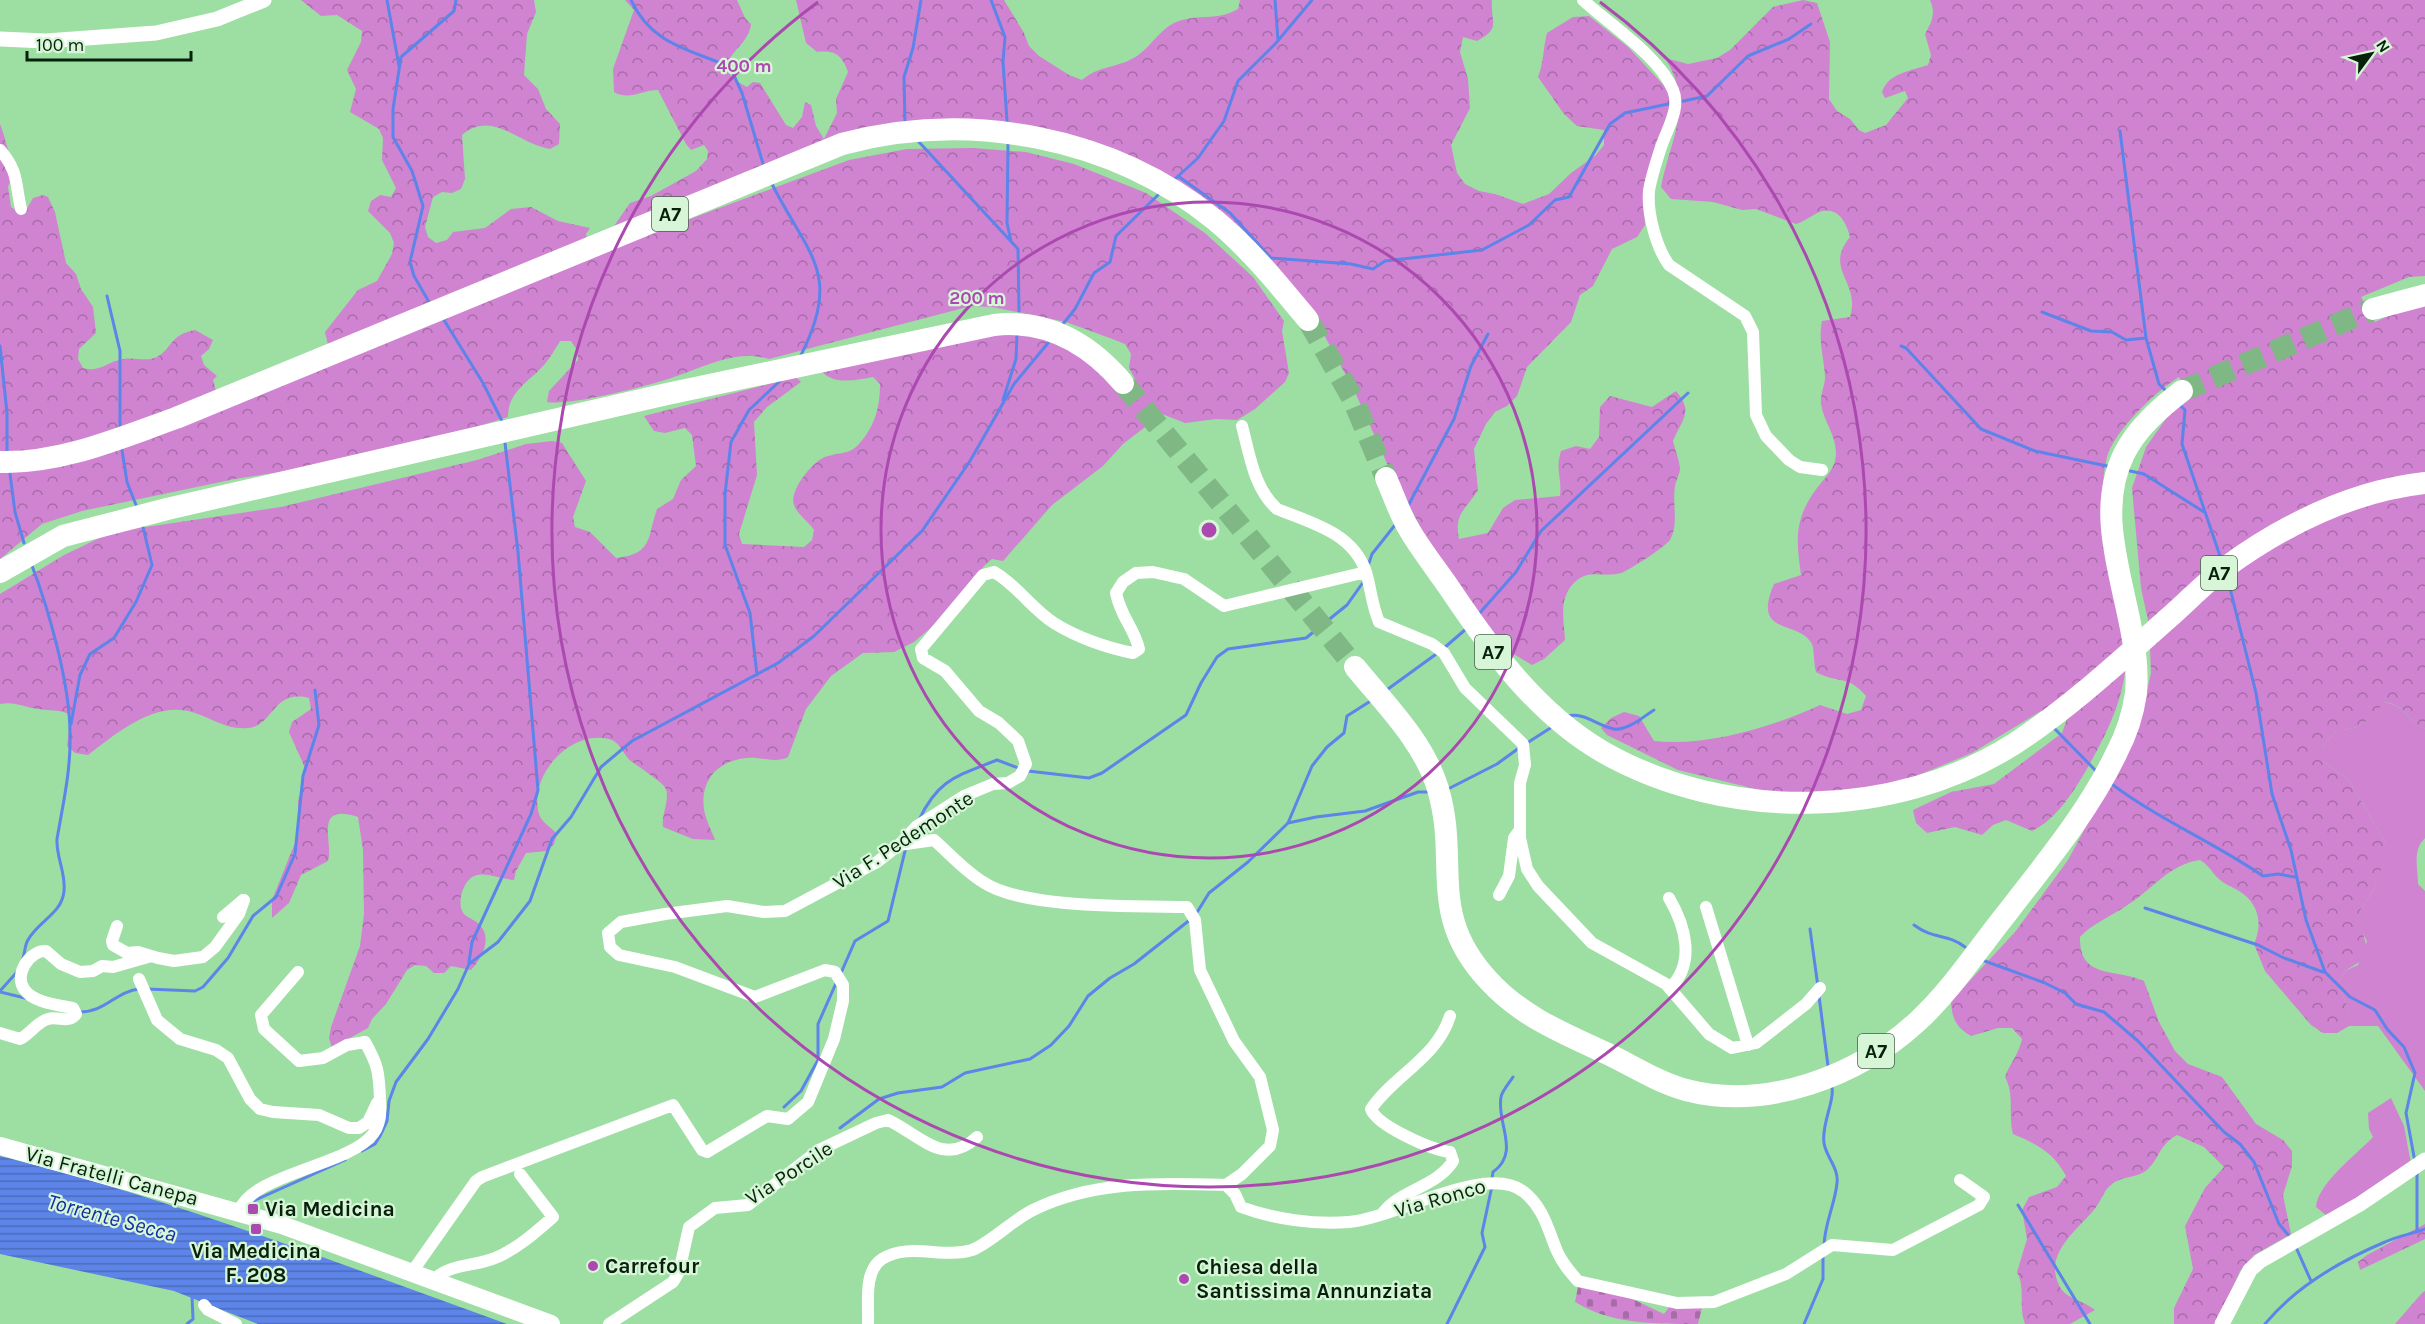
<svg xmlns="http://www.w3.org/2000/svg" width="2425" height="1324" font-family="Karla,sans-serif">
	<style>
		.grass { fill: #d083d1 }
		.forest { fill: url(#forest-crowns) }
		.cemetery { fill: url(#cemetery-stones) }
		.water { fill: url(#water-rules) }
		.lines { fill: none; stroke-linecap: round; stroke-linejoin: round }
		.stream { stroke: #5d84e9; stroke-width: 3 }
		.motorway-tunnel { stroke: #7fb884; stroke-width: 22; stroke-dasharray: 22 11; stroke-linecap: butt }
		.minor { stroke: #fff; stroke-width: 12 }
		.tertiary { stroke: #fff; stroke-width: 15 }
		.secondary { stroke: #fff; stroke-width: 18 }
		.motorway { stroke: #fff; stroke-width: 22 }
		.ring { fill: none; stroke: #ac49b0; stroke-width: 3 }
		.poi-dot { fill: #ac49b0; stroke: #d6f6d7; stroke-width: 2 }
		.labels { text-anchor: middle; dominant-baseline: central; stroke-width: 4.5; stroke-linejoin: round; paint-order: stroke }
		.shield { fill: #d6f6d7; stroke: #456148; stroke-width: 1.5 }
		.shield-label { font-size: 20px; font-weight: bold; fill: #07210b }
		.street-label { font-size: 21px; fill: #07210b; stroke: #d6f6d7 }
		.poi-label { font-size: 21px; font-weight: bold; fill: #07210b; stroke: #d6f6d7; text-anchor: start }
		.water-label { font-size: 22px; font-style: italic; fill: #142ea3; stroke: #d6f6d7 }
		.centre { fill: #ac49b0; stroke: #d6f6d7; stroke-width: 3 }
		.ring-label { font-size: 18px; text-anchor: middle; font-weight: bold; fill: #ac49b0; stroke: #d6f6d7; stroke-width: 4.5; stroke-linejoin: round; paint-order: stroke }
	</style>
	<defs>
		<pattern id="forest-crowns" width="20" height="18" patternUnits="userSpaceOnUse" patternTransform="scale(1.5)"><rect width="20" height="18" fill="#d083d1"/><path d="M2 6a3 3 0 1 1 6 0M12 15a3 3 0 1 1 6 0" fill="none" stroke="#a76ba8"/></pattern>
		<pattern id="cemetery-stones" width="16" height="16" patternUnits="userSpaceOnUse" patternTransform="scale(1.5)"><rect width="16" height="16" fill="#d083d1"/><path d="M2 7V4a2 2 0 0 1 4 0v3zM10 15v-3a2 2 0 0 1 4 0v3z" fill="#a76ba8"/></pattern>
		<pattern id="water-rules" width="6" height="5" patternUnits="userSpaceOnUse" patternTransform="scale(1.5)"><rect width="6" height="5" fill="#5d84e9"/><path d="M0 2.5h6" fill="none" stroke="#4b6cbb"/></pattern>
	</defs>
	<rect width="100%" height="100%" fill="#9ddea2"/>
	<path class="grass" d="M2384,702C2409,706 2406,722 2425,729V838C2412,850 2418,869 2418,884L2425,891V1091L2378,1026H2349V1010L2338,984L2345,971L2358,965L2367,941L2360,928L2358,914L2375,888L2386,843L2348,779L2322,761V747L2337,730C2361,731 2369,719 2384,702Z
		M2391,1098L2404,1126L2411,1164L2327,1216L2316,1207C2318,1183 2356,1155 2373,1137L2369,1129L2368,1113Z"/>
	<path class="forest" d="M301,0H534L536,12L527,34L524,75L538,89L546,109L560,124L559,144L550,149C518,144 492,109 462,135L465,179L461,189L452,193L442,192L433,197L425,227L428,237L436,243L447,240L453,232L485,228L511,209L531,207L558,221L590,228L586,234L590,256L849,160L907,149L973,148L1026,152L1074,164L1146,193L1205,233L1253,277L1284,321L1282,331L1289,373L1285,382L1255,409L1237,420L1216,419L1185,423L1162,414L1123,444L1103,466L1052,505L1003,561L992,559L985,565L934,625L914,642L894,652L863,653L831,676L806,709L788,757C774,764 761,756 746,758C718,761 700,780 704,809C705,819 712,831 715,840L693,839L663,827C661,814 672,796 664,786C661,782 637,765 632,762C623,755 621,742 609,739C570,729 528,776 539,814C542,823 551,827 557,834L554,844L547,851L526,853L516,871L514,880C491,878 470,862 461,896C460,902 460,909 464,914C468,918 475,920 479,924C493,938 482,958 471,970L451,966L444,973H434L426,966L415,965L407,970L386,1004L372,1019L368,1028L332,1048L329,1038L331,1027L360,946L364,914L363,850L358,817C312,802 334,843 328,861L301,875L289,903L272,918V900L299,833L298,801L306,770L289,732L292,722L311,709L309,698C272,689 274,726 248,728C226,730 214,719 195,713C156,699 117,733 88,755L75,753L67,746L71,715C59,709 50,711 38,709C23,707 15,701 0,704V594L64,555L112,532L281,507L477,460L526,444L552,441L562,443L586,481L573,517L575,527L590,532L616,558C653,554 647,538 657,509L673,499L681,480L696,466L692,435L685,428L665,433L654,431L644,416L796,377L801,382L767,407L754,422L757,475L739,534L742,544L804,547L812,540L814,530C809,522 797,514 794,505C789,491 810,466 821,459C833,452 849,456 859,444C875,426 880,407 880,384L873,377C856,380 831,386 820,369L1008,332L1041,338L1073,352L1105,375L1119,392L1135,379L1129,368L1131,354L1125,344L1115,340L1066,322L992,307L971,306L769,359C735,349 705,367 674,377C647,386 572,406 547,402L549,391L578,360L577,350L571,341H560C555,349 550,358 544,365C529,382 508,391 508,417L426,442L318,466L235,479L82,511L42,524L0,559V124C6,139 8,154 15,170L8,187L11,207L20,213L25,212L33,198L43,195L48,197L55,212L66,263L76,274L81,289L93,307L96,333L79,349L78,359L83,368C101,373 107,361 124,359C134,357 147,362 157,357C173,348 169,335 195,330L213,340L209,349L201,356L204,365L217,376L213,380L218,398L331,358L325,332L358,290L377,281L392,254L394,243L390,233L368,211L371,201L380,195L391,197L396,188L382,160L383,138L379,129L350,112L356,89L347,70L361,42L362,31L337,15L321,16Z
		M625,0H737L745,18L751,24C749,51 701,63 747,87L753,82L760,83L786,125L793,128L802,117L805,102L811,105L816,126L824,139L837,113L836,99L848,72C842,55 835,50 817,52L806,43L796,0H1004L1024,33L1029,46L1039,56L1069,75L1082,80C1099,65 1119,68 1137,56C1152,46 1161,27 1179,21C1200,14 1217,21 1238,9L1240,0H1492C1490,22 1502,28 1477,41L1463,37L1460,52L1468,79L1470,108L1451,145L1457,173L1465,184L1479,191L1495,194L1523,204L1549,194L1571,173L1595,156L1604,145V130L1577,126L1564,114L1538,77C1544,62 1543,48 1547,33L1573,17L1589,16L1628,47L1668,90L1670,105L1643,190L1645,225L1637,237L1612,249L1593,286L1580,295L1571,322L1527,367L1517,396L1507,406L1495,412L1486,424L1474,449L1478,490C1465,511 1454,513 1459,539L1488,533L1503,508L1515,500L1560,496C1562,476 1555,471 1561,451L1576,446L1590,449L1599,437L1600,407L1610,396L1652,407L1676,391C1694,412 1682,419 1673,441C1675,450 1679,459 1680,468C1680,474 1676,480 1675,486C1672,503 1679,524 1670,540C1665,547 1628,571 1621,573C1603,578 1588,568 1574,583C1558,599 1564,620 1565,640L1544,659L1532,665L1507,650L1480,619L1426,537L1394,479L1354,390L1323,333L1296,292L1143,164L905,125L614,226L630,203L651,196L696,171L707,159L708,151L704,145L691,150L686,144L658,90C642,90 629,101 614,92L613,69L634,10Z
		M1803,0L1817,3L1830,42L1829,99L1837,111L1850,119L1859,130L1865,133L1886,125L1908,98L1905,91L1885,98L1882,92C1888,73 1911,71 1928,65L1931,55L1925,34C1932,22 1936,13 1930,0H2425V276L2409,277L2361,297L2375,322L2403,309L2425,304V729C2406,722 2409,706 2385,702C2369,719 2361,731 2337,730L2322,747V761L2348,779L2386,843L2385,858L2375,888L2358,914L2369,956L2345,971L2338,984L2349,1010V1026L2337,1033H2323L2311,1025L2265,971L2254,944C2263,924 2259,903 2239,891C2233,887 2224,884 2219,879C2211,872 2211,867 2200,860C2169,864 2151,891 2126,906C2110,917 2093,923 2080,937C2079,980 2116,968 2144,981L2159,1022L2175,1051L2188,1064L2222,1077L2256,1124L2283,1140L2292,1151V1166L2283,1195L2291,1234L2254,1255L2240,1271L2217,1324H2174V1308L2193,1269L2185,1226L2205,1188L2224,1167L2204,1147L2177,1135C2158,1146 2161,1156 2148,1169C2137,1179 2122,1175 2111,1185C2103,1191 2100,1204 2093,1211C2075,1232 2044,1254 2059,1285C2065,1299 2083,1300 2095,1310L2070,1324H2025C2018,1306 2026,1289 2017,1272L2027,1239L2022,1210L2029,1197L2057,1187L2066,1176C2054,1153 2037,1144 2013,1134C2008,1113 2015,1096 2005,1077C2010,1063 2019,1054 2022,1039L2012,1028H1998L1971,1036C1956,1027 1952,1019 1951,1001L2015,932L2068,860L2138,730L2151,673L2149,625L2141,588L2132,488L2146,447L2170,413L2190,396L2179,377C2156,391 2114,431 2107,457C2095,503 2113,564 2120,611C2124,632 2128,657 2124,679C2119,709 2103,740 2088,767C2074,791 2057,819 2032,831L2006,820L1993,825L1982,835L1955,827L1927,833L1916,823L1913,810L1951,792L1994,784L2062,733L2067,719L2055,712L2041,711L1972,753L1904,781L1845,794L1784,796L1678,770L1607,735L1601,728L1611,718L1624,712L1639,716L1654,741C1706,747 1773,727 1820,705L1847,714L1861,710L1866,696C1848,674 1837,684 1816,672C1814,665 1814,649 1812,644C1799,619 1751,637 1774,584L1801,575C1796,539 1794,519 1817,488C1824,479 1832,472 1835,461C1840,439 1824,424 1821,404C1820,394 1825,386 1825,377C1824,357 1818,341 1822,321L1850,317C1861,281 1823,270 1850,237C1847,224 1839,207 1822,211C1815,213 1804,222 1796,224L1756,209L1742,210L1713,202L1671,199L1661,187C1670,139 1695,105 1665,58L1688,64L1717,58L1730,50L1773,7Z
		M2425,1224V1239L2360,1270L2358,1262L2367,1255Z
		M2425,1291V1324H2395L2422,1293Z"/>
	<path class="cemetery" d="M1578,1287L1622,1294L1664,1314L1670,1306L1702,1308L1698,1324C1652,1324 1611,1324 1575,1302Z"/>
	<path class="water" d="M0,1156C173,1199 340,1264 507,1324H258L174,1291L0,1254Z"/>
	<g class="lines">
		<path class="stream" d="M387,0L399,66
			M631,0C652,45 689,49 730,67L742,93L764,167
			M991,0L1005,37L1003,62L1007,121
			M1275,0L1278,40
			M1679,102L1707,96L1748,56L1789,39L1811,24
			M905,125L904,77L913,48L921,0
			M2120,131L2146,338L2159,384L2165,390
			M919,142L1018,249L1019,311
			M1008,144L1007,223L1011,241
			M1178,176L1230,213L1271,258L1351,264L1373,269L1385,261L1482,250L1529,225L1555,200L1569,197L1610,124L1625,113L1673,103
			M1175,179L1198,158L1224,121L1238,81L1276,43L1312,0
			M772,184C807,254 843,273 801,355
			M107,296L120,351V426
			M429,302L414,276L410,262L423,206L412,171L393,137V109L401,57L454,11L456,0
			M2042,312L2091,331L2112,332L2126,340L2146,338
			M444,320L483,383L503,423
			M1063,324L1075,309L1094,273L1110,262L1116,236L1158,195
			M0,346L7,413V454
			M1901,346L1906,348L1981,429L2035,451L2107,466
			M1003,400L1016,359L1017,334
			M2181,406L2185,410L2182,444L2221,559
			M122,450L127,482L136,505
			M2130,471L2144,474L2204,512
			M10,474L15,512L24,543
			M1408,506L1454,419L1471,366L1488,334
			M1368,566L1372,554L1395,525
			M2227,576L2256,693L2272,794L2291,850L2306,920L2325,972L2350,997L2375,1010L2387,1029L2404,1047L2415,1073L2406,1113L2415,1162
			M1478,615L1516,572L1541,531L1688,393
			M1444,648L1466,629
			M757,675L750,613L725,545V494L731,442L749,410L781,380
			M1388,689L1439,652
			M1567,716C1585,712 1597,726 1614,729C1627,731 1643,717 1654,710
			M71,724L80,675L90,654L114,638L136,602L152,565L143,527
			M2053,727L2097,772
			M1527,743L1552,727
			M1028,771L1089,778L1102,773L1186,715L1201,683L1217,657L1228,649L1306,638L1347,605L1364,581
			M2113,785C2160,820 2215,843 2263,876L2278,874L2295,877
			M1448,789L1497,764L1519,748
			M919,820C938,779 957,776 997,760L1021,769
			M1288,823L1312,766L1327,747L1344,733L1347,716L1369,702
			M2145,908L2258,945L2284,958L2323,972
			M1196,914L1209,893L1248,862L1288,823L1316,817L1365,811L1418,792H1428
			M1914,925C1934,940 1947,933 1965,947
			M1810,929L1818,987
			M23,958C25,952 25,944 28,940C38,921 62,914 64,891C66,873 56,857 57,839C63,804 71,770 70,734C70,684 49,610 31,563
			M1982,960L2045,983L2065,993L2076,1004L2104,1012L2138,1041L2224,1132L2240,1144L2254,1162L2279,1224L2290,1237
			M469,962L472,942L531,814L538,790L518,552L505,443
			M841,973L855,941L888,921L906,847
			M147,989L195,991L203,987L228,958L253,916L276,897L295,854L303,776L319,725L315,690
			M0,991L17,972
			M0,992L25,998
			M1819,996L1828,1066
			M78,1012C106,1013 115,991 140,989
			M784,1107L801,1091L818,1060V1024L837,981
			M840,1128L879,1099L898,1093L942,1087L965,1073L1030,1059L1051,1045L1069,1026L1088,996L1110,978L1134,964L1191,919
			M362,1151L375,1144L380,1136L387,1121L389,1101L396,1082L428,1039L458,989L469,964L498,942L530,901L552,839L571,817L601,767L632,741L778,663L814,636L922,531L970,461L1014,384L1048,343
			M2417,1171V1232
			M1492,1179L1493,1172C1521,1152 1496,1123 1501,1097C1502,1091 1510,1082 1513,1077
			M253,1201L345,1160
			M2018,1205L2090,1324
			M2295,1245L2311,1281
			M1824,1247C1824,1224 1835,1205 1837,1183C1839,1168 1826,1157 1824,1143C1821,1125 1835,1100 1832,1088
			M187,1324L193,1319L192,1296
			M1447,1324L1485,1247L1482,1233L1492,1186
			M1804,1324L1823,1279V1254
			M2265,1324C2296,1286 2340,1261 2385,1242C2398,1236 2412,1234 2425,1229"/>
		<path class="motorway-tunnel" d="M1308,320L1353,399L1386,478
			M1123,383L1355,667
			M2182,391L2373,309"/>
		<path class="minor" d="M1583,0C1610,25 1659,56 1673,90C1681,108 1667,129 1661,147C1657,160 1651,177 1649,191C1647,213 1656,247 1669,265L1745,316L1753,332L1756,415L1766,436L1789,460L1800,467L1822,470
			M0,150C19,172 15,183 21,209
			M1242,426C1250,456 1254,488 1277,509C1312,523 1353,533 1366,572C1371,589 1372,606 1379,622L1432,644L1444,653L1465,688L1523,744L1525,765L1520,783V838L1527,869L1538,886L1592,943L1666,984L1709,1034L1732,1048L1756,1043L1806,1004L1820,988
			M899,845L934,840C950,854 965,871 983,882C1022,909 1137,906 1187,907L1195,920L1200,970L1234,1041L1260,1077L1273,1130L1270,1146L1242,1174L1226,1185
			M1499,895L1509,876L1514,838L1519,831
			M1669,898C1685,925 1696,963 1670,988
			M1706,907L1748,1045
			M223,917L243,900
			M117,926L112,941L113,945L127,953L138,952L158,958L174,961L203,957L215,947L239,914L244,900
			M139,979L157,1020L180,1039L216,1050L228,1058L250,1099L260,1109L273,1112L319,1115L349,1128H359L368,1122L377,1103
			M0,1033L20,1039C30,1034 37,1022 48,1019C58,1016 69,1024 76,1014L73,1008C59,1005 33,1003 24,989C14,974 30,950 46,951L61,964L80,972L93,971L102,966L113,967L148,957
			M239,1211C253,1173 349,1166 373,1134C381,1124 381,1110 380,1099C379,1072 378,1065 365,1042L347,1045L323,1058L299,1061L264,1029L261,1015L298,972
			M1382,1214C1400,1189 1436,1188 1453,1161L1450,1152C1432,1150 1377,1126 1371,1109C1394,1075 1437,1058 1450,1016
			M412,1272L476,1181L482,1177L673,1105L702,1150L707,1152L767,1116L788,1119L808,1102L834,1039L843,1001V985L835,972L825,970L755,997L675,967L619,955L610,947L608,933L621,922L665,914L727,906L764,912L785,911L877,862L899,845L917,826L964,796L993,784L1008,783L1020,776L1026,764L1018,741L999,723L979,711L945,671L923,658L921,649L983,575L994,572C1017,585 1032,609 1054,623C1076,637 1107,648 1133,653L1139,649C1134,627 1121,618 1116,593L1123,582L1136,573L1153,572L1184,579L1224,606L1366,572
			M434,1280C447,1264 477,1266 495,1258C517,1249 536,1232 553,1217L520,1174
			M204,1305L208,1310L236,1324
			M609,1324L673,1282L679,1272L689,1227L715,1208L748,1205L819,1150L876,1123L888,1120C920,1135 944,1168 977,1137
			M868,1324C869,1305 863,1271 882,1259C909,1242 943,1259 972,1250C989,1244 1014,1219 1033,1210C1094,1180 1160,1183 1226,1185L1235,1194L1241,1207C1273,1219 1315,1225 1349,1222C1394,1219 1486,1162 1524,1192C1544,1208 1548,1230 1557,1251C1562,1263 1570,1272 1578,1281L1677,1303L1714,1302L1786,1274L1832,1245L1893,1250L1979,1205L1984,1197L1960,1180"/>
		<path class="tertiary" d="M0,39L46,41L156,33L217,19L264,0
			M2222,1324L2250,1270L2260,1261L2360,1204L2425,1160"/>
		<path class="secondary" d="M0,1146L282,1225L551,1324"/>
		<path class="motorway" d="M2373,309L2425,295
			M0,462C60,464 120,438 176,418L842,144C969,110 1112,136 1215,220C1250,249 1279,285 1308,320
			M1386,478C1394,496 1400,515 1410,531C1422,551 1437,570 1450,589C1491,650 1537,714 1603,752C1726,822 1894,820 2014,744C2071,707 2122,659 2173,614C2190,599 2207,581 2226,567C2284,525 2353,491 2425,483
			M0,572L63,536L167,509L667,394L994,325C1047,319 1089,343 1123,383
			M1355,667C1386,705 1424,742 1438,789C1460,863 1426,914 1489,981C1522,1017 1565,1034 1608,1054C1633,1066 1659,1083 1686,1090C1766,1111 1858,1076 1917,1022C1951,991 1978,949 2007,913C2047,861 2089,811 2117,752C2127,733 2133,714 2136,693C2143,614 2087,529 2124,454C2137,428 2160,408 2182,391"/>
	</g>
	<g class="ring">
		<circle cx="1209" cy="530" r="328"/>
		<path d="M1600 2A657 657 0 1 1 818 2"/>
	</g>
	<g class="poi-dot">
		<rect x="247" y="1203" width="12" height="12" rx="3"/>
		<rect x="250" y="1223" width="12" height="12" rx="3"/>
		<circle cx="593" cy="1266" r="6"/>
		<circle cx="1184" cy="1279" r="6"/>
	</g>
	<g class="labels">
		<g class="shield">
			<rect x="652" y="197" width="36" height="34" rx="4.5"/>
			<rect x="2201" y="556" width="36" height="34" rx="4.5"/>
			<rect x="1475" y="635" width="36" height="34" rx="4.5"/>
			<rect x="1858" y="1034" width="36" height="34" rx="4.5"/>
		</g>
		<g class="shield-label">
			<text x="670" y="214">A7</text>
			<text x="2219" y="573">A7</text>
			<text x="1493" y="652">A7</text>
			<text x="1876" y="1051">A7</text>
		</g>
		<g class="street-label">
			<text transform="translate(903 840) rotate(-33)">Via F. Pedemonte</text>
			<text transform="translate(789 1173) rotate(-33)">Via Porcile</text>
			<text transform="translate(112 1176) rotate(15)">Via Fratelli Canepa</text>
			<text transform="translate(1440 1198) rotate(-16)">Via Ronco</text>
		</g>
		<g class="poi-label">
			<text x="265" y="1209">Via Medicina</text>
			<text x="256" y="1251" text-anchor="middle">Via Medicina<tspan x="256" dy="24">F. 208</tspan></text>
			<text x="605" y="1266">Carrefour</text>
			<text x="1196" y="1267">Chiesa della<tspan x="1196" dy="24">Santissima Annunziata</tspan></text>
		</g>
		<g class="water-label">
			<text transform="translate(112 1218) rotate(15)">Torrente Secca</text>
		</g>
	</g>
	<circle cx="1209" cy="530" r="9" class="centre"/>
	<g class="ring-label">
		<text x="744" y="72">400 m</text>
		<text x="977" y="304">200 m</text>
	</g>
	<g transform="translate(2371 54) rotate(57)" stroke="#d6f6d7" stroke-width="4.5" paint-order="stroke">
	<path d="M0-4.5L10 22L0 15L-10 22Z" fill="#07210b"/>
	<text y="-9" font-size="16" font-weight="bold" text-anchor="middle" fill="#07210b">N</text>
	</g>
	<path d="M27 51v9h164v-9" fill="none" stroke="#07210b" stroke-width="3"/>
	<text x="36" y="51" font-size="18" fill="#07210b" stroke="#d6f6d7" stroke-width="4.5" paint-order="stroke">100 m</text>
</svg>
